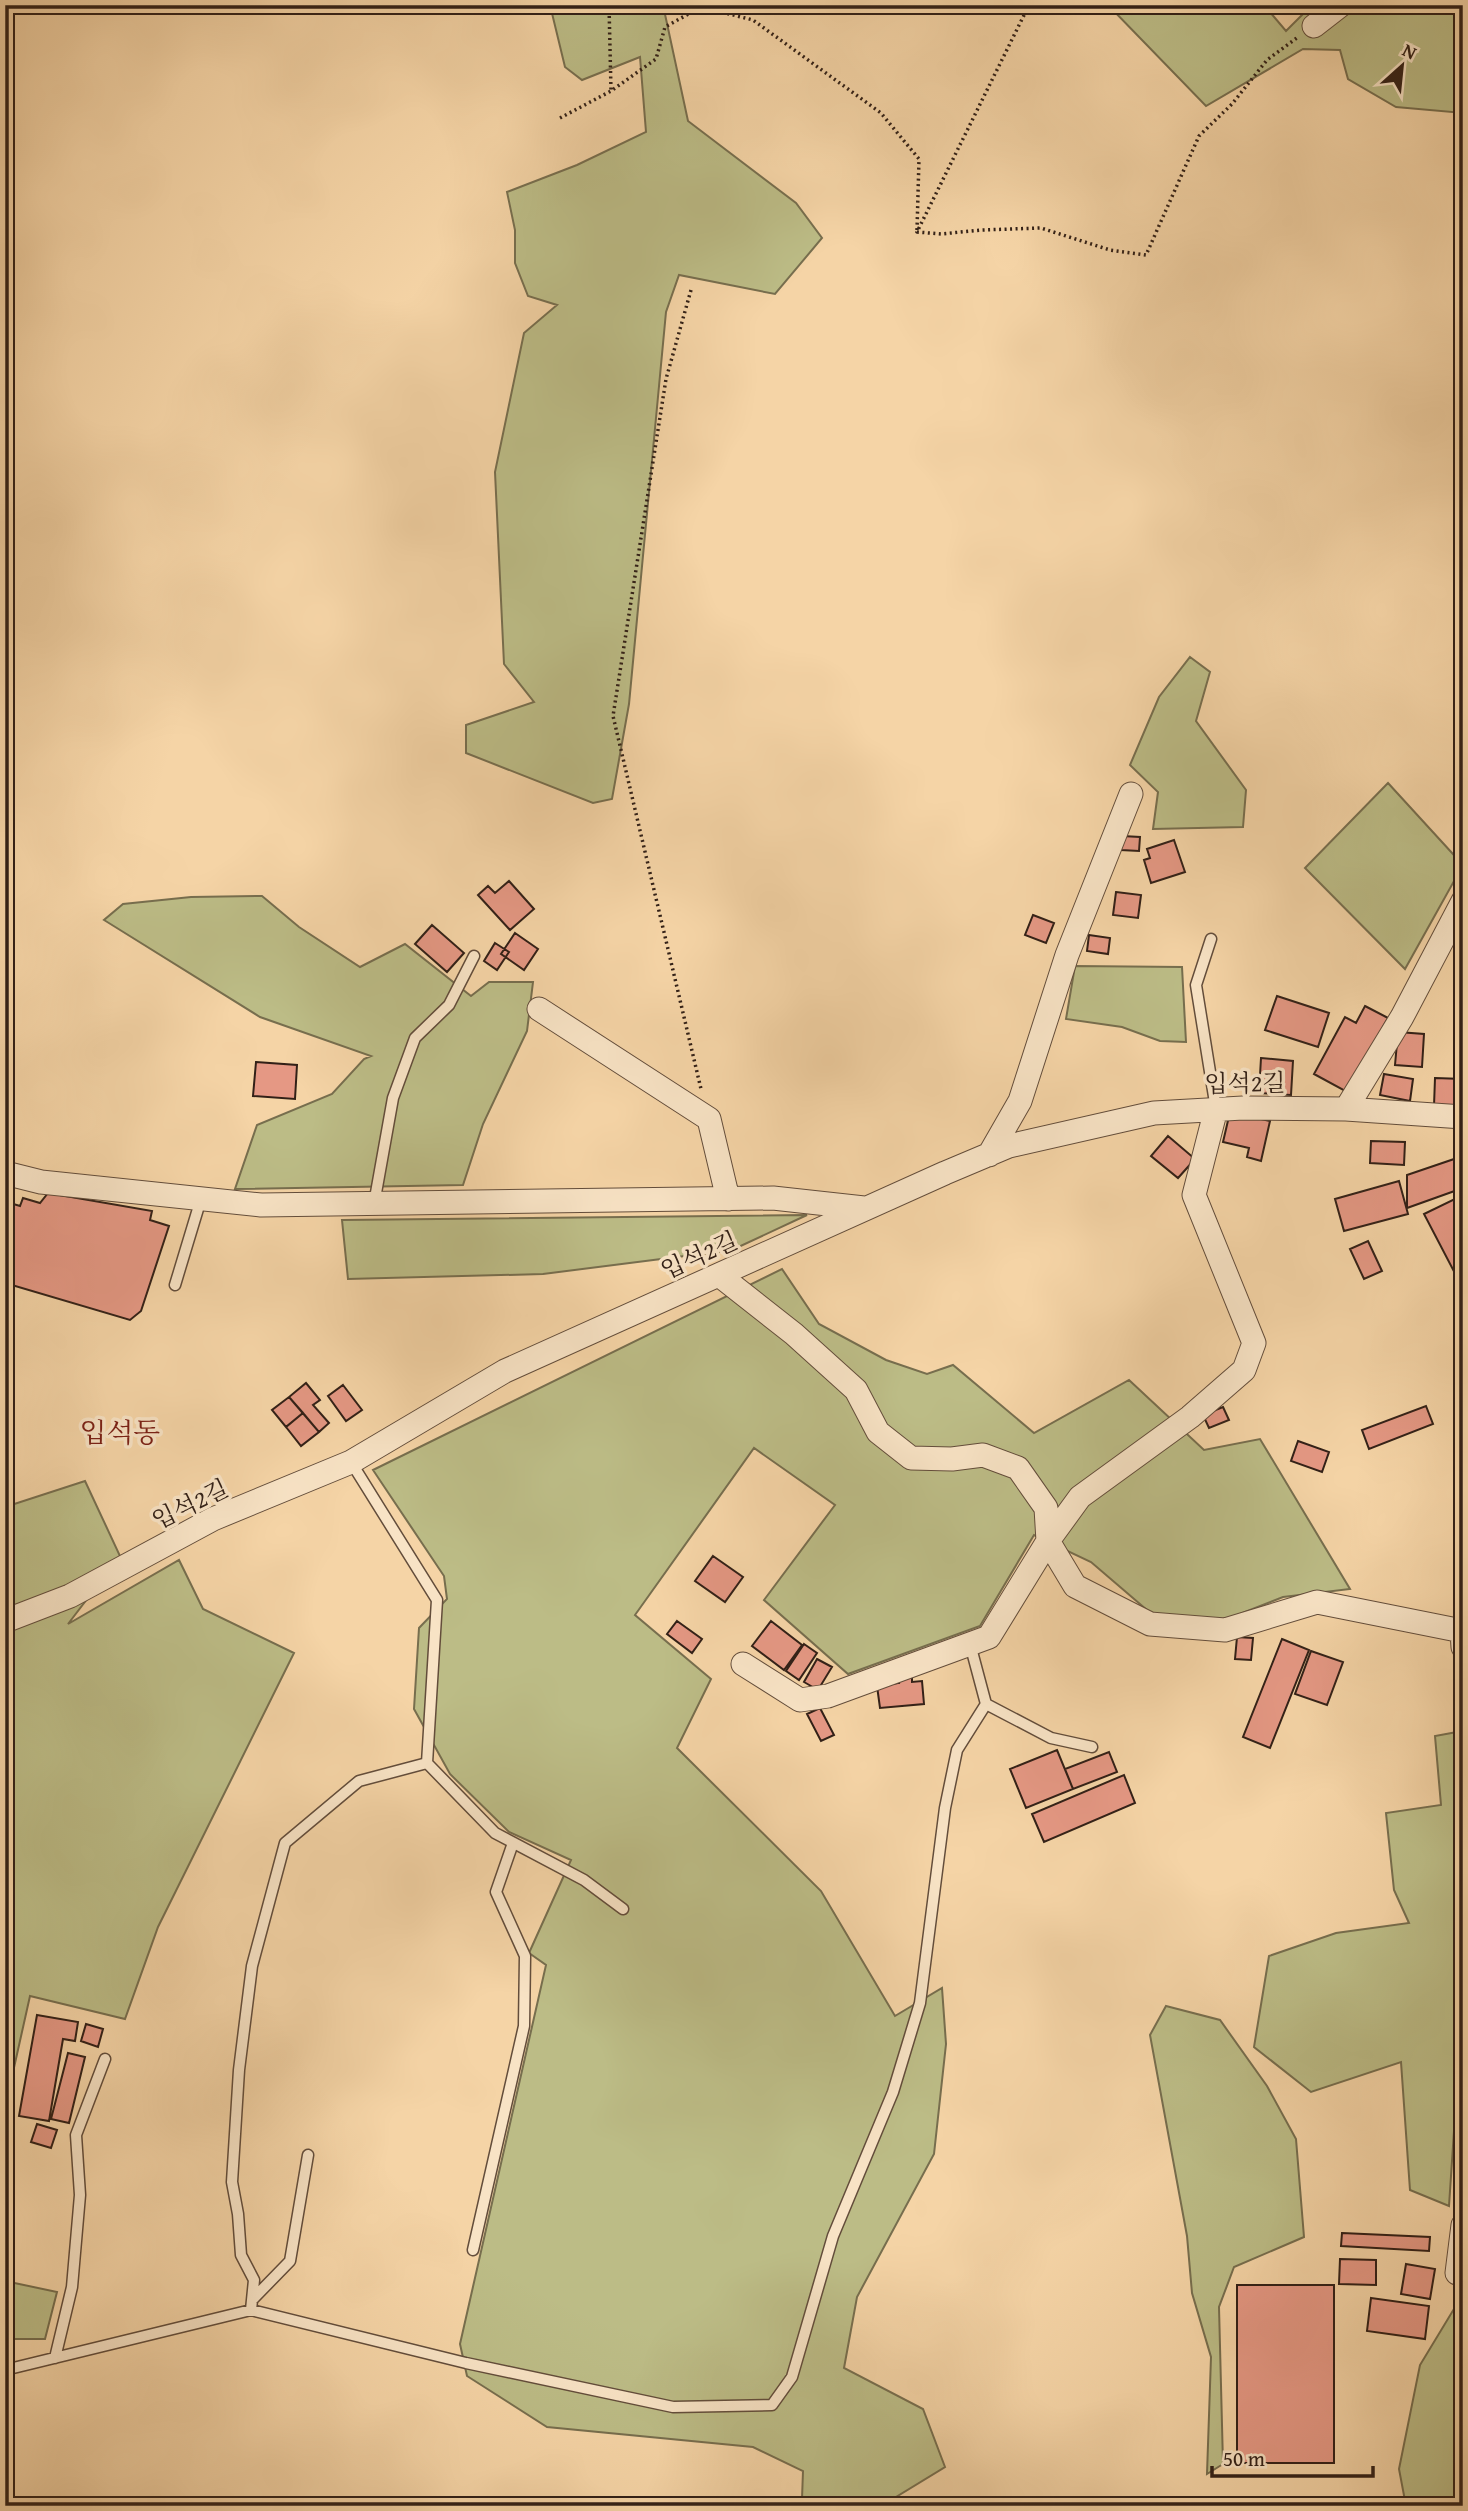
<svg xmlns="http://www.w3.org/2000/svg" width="1468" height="2511" font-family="'Gentium Book Plus','Noto Serif KR',serif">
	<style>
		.green { fill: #bcbc86; stroke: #776e4e; stroke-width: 2 }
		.building { fill: #e59884; stroke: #322017; stroke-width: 2 }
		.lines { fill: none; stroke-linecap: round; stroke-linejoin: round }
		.service-casing { stroke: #634d3b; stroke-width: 13 }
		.minor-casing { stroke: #634d3b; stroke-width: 25 }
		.path { stroke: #322017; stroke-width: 3.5; stroke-dasharray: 2 3.5; stroke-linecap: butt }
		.service { stroke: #f8e3c5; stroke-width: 10 }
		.minor { stroke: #f8e3c5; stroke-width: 23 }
		.labels { text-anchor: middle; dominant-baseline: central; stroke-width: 7; stroke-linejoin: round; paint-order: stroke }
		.street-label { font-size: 24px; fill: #322017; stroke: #f8e3c5 }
		.quarter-label { font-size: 28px; fill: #7a1f14; stroke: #f8e3c5 }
	</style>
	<rect width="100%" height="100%" fill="#f5d4a6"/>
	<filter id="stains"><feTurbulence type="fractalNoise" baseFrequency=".00286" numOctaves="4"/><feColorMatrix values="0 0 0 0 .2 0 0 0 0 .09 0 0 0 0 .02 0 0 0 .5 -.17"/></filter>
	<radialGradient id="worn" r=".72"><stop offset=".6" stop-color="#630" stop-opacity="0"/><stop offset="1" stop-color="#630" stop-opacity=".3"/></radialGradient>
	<path class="green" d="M550,5H663L688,121L796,203L822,238L775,294L679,275L666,312L629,704L612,799L593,803L466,753V725L534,702L504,664L495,472L524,333L557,305L528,296L515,263V230L507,192L577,165L646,132L640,57L582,80L565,67Z
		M1108,5H1264L1286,31L1312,5H1463V113L1396,107L1348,79L1340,50L1303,49L1206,106Z
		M1190,657L1210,672L1196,721L1246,790L1243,827L1153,829L1158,792L1130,765L1159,697Z
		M1388,783L1463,865L1405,969L1305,868Z
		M262,896L299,927L360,967L405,944L471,996L489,982H533L527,1031L483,1124L463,1185L235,1189L257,1125L332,1094L364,1059L371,1056L260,1017L104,920L123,904L191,897Z
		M1075,966L1182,967L1186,1042L1160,1041L1122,1027L1066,1019Z
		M807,1215L732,1250L543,1274L348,1279L342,1220Z
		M782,1269L819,1324L886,1360L927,1374L953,1365L1034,1433L1129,1380L1204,1450L1260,1439L1350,1589L1283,1597L1217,1623L1154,1616L1091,1562L1034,1535L980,1626L848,1674L764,1600L835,1505L754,1448L635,1615L711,1679L677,1748L821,1891L895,2016L942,1988L946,2044L934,2154L857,2297L844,2368L923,2409L945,2467L891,2500L802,2499L803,2471L753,2447L547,2427L467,2376L460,2344L546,1965L529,1953L571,1860L509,1832L450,1774L414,1709L419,1628L447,1599L444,1576L373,1470Z
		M85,1481L120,1556L68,1624L179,1560L203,1609L294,1653L158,1927L125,2019L30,1996L5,2108V1507Z
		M1457,1732L1463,1996L1449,2206L1410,2190L1401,2062L1311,2092L1254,2047L1269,1956L1336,1933L1409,1923L1394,1890L1386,1813L1441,1805L1435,1736Z
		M1166,2006L1220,2020L1267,2086L1296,2139L1304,2237L1234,2267L1219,2307L1223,2464L1207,2474L1211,2357L1192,2293L1187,2236L1150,2035Z
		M5,2281L57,2292L45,2339H5Z
		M1463,2294V2506H1406L1399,2469L1420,2365Z"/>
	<path class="building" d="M1122,836L1140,837L1139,851L1121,850Z
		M1174,840L1185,872L1151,883L1144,860L1150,858L1147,849Z
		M509,881L534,909L510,930L478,895L488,886L495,893Z
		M1116,892L1141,895L1138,918L1113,915Z
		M1033,915L1054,923L1046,943L1025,935Z
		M432,925L464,953L447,972L415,944Z
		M515,933L538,949L524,970L501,954Z
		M1089,935L1110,938L1108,954L1087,951Z
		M495,943L509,952L497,970L484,961Z
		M1277,996L1329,1013L1318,1047L1265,1030Z
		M1365,1006L1388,1018L1347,1092L1314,1074L1345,1017L1356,1023Z
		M1398,1032L1424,1034L1422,1067L1395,1065Z
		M1261,1058L1293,1061L1291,1095L1259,1093Z
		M256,1062L297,1065L295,1099L253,1096Z
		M1384,1074L1413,1079L1410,1101L1380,1095Z
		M1435,1078L1463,1079V1107L1434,1106Z
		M1230,1112L1270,1121L1261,1161L1247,1157L1249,1148L1223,1142Z
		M1168,1136L1195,1159L1178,1178L1151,1156Z
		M1371,1141L1405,1142L1404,1165L1370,1163Z
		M1463,1156V1188L1407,1208V1175Z
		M1399,1181L1408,1214L1344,1231L1335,1199Z
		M48,1193L152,1211L150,1220L169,1226L141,1311L130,1320L5,1283L7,1202L20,1206L23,1198L40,1203Z
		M1463,1195V1279L1459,1281L1424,1214Z
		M1368,1241L1382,1271L1364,1279L1350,1249Z
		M306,1383L320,1400L313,1405L329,1423L319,1432L289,1397Z
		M343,1385L362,1410L346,1421L328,1396Z
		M289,1397L303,1413L286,1427L272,1410Z
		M1426,1406L1433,1424L1369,1449L1362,1430Z
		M1223,1407L1229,1420L1209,1428L1203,1415Z
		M303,1413L319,1432L301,1446L286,1427Z
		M1298,1441L1329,1452L1322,1472L1291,1461Z
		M713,1556L743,1577L725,1602L695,1581Z
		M677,1621L702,1639L692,1653L667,1634Z
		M771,1621L802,1645L784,1670L752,1646Z
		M1237,1637L1253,1638L1251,1660L1235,1659Z
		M1282,1639L1309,1650L1270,1748L1243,1737Z
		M804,1644L817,1653L799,1680L786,1671Z
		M1311,1651L1343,1662L1327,1705L1295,1694Z
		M817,1659L832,1667L818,1690L804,1682Z
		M912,1676V1682L922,1681L924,1704L880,1708L877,1686L899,1683L898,1678Z
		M820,1708L834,1735L821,1741L807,1714Z
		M1057,1750L1073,1789L1026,1808L1010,1769Z
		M1109,1752L1117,1772L1073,1789L1065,1769Z
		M1124,1775L1135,1803L1044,1842L1032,1814Z
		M37,2015L78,2022L75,2041L63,2039L49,2121L19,2116Z
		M86,2024L103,2029L98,2047L81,2041Z
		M68,2053L85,2057L69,2123L51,2119Z
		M37,2124L57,2130L51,2148L31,2142Z
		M1342,2233L1430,2237L1429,2251L1341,2246Z
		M1340,2259L1376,2260V2285L1339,2284Z
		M1406,2264L1435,2269L1430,2299L1401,2294Z
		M1237,2285H1334V2463H1237Z
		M1371,2298L1429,2306L1425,2339L1367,2331Z"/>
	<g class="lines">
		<defs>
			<path id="service" d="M1211,939L1196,985L1216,1109
				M374,1204L393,1098L415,1038L449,1005L474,956
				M175,1285L201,1199
				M351,1462L437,1600L427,1763L495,1833L584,1880L623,1909
				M970,1644L986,1704L1051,1738L1092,1747
				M473,2250L524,2026L525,1956L496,1892L513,1843
				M252,2300L290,2261L308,2155
				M251,2310L254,2280L241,2255L238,2214L232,2182L239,2070L252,1966L285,1843L359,1781L427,1763
				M55,2358L72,2287L80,2195L76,2135L105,2059
				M5,2370L251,2310L466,2363L673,2407L772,2405L792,2377L833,2236L893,2092L920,2003L945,1808L957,1750L986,1704"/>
			<path id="minor" d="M1314,26L1341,5
				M539,1009L709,1119L728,1199
				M1346,1109L1402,1017L1463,901
				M989,1155L1020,1101L1067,955L1131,794
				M5,1173L41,1182L261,1205L773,1198L864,1208
				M719,1275L794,1334L856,1390L878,1432L911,1458L952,1459L983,1455L1018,1468L1046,1508L1048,1541L1075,1586L1150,1624L1225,1630L1317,1602L1462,1631L1463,1647
				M5,1621L70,1596L213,1519L351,1462L505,1371L945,1173L1009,1146L1154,1113L1243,1108L1346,1109L1463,1117
				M743,1664L800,1700L828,1696L989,1637L1048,1541L1080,1497L1190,1417L1244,1370L1254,1343L1194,1195L1216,1109
				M1457,2273L1463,2225"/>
		</defs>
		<use href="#service" class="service-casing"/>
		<use href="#minor" class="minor-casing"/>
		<path class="path" d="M609,5L611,91
			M1029,5L917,232L941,234L981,230L1041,228L1110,250L1146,255L1199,136L1232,104L1267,60L1298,37
			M560,118L611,91L656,59L665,27L701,7L753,20L881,113L919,159L917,230
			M691,290L666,379L613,716L701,1089"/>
		<use href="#service" class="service"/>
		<use href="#minor" class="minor"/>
	</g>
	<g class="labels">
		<g class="street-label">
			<text transform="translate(1245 1083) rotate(-1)">입석2길</text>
			<text transform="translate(699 1255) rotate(-24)">입석2길</text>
			<text transform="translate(190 1504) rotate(-26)">입석2길</text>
		</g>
		<g class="quarter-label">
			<text x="120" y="1431">입석동</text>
		</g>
	</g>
	<rect width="1468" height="2511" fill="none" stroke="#f5d4a6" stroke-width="28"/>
	<rect x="7" y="7" width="1454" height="2497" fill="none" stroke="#322017" stroke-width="3.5"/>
	<rect x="14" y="14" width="1440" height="2483" fill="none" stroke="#322017" stroke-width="2"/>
	<g transform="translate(1402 66) rotate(27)" stroke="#f8e3c5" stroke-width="5" paint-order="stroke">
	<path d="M0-5L12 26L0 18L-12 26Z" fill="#322017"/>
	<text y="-10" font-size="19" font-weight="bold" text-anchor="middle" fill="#322017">N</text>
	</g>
	<path d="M1212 2466v10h161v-10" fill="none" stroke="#322017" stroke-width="3.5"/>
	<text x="1223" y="2466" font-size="21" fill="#322017" stroke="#f8e3c5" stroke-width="5" paint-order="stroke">50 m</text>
	<rect width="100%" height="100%" filter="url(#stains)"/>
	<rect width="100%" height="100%" fill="url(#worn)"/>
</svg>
